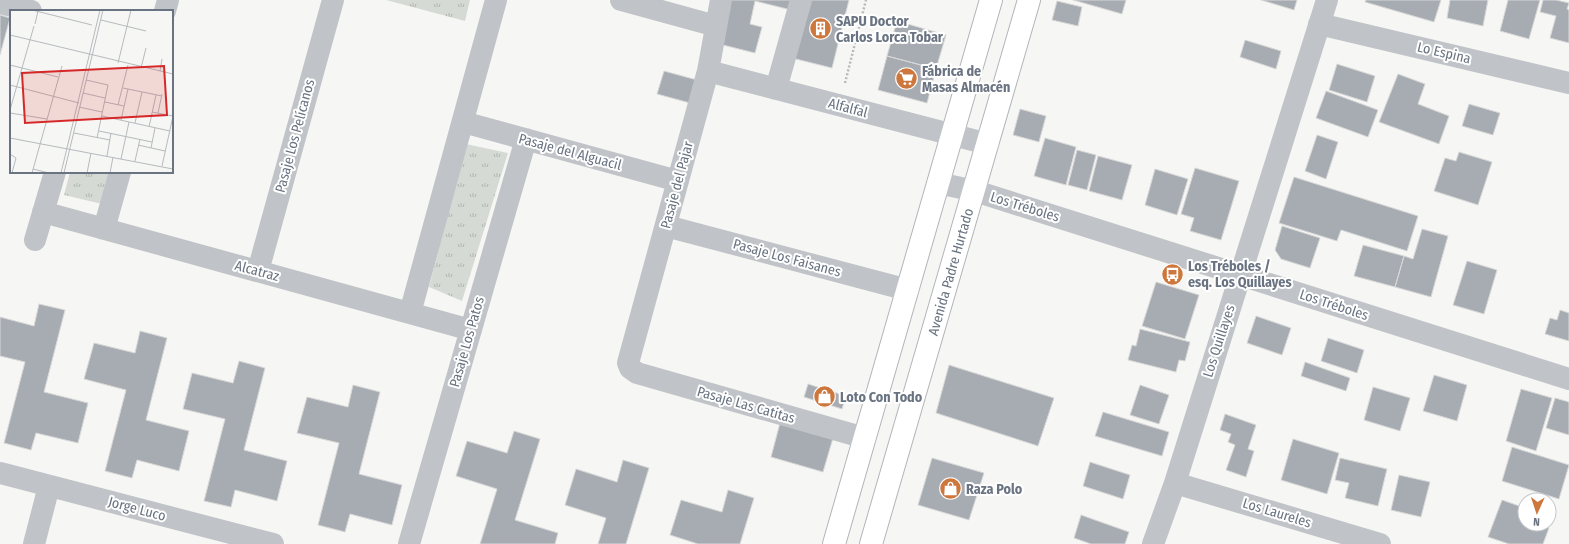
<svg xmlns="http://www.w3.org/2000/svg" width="1569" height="544" font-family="'Fira Sans Condensed',sans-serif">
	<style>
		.grass { fill: url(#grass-tufts) }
		.building { fill: #a7acb3; stroke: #d8d8d7 }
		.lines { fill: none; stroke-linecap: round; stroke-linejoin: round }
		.major-casing { stroke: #b2b5b9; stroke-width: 24 }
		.path { stroke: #b8babd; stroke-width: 2.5; stroke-dasharray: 2 2; stroke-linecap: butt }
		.minor { stroke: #c0c3c7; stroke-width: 22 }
		.major { stroke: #fff; stroke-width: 22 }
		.labels { text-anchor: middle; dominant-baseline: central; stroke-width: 4; stroke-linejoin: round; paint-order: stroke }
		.poi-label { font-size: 14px; font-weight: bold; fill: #697381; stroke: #fff; text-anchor: start }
		.street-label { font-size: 14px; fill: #697381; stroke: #fff }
		.inset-road { fill: none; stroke: #b6babf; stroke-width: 1 }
		.view { fill: #d62828; fill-opacity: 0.15; stroke: #d62828; stroke-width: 2 }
		.inset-edge { fill: none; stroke: #697381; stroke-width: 2 }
	</style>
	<defs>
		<pattern id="grass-tufts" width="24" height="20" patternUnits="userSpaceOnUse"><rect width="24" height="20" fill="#d5dbd4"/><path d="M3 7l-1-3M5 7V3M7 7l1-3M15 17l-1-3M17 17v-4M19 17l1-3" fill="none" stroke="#b1b6b1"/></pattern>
	</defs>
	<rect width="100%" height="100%" fill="#f6f7f4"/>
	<path class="grass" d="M386,0H470L465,21Z
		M466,144L508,153L462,301L429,287Z
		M70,172H111L102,204L64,195Z"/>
	<path class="building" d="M730,0H797L795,11L755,1L750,24L762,27L755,53L719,44Z
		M807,0H849L832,68L792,58Z
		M1073,0H1126L1122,14Z
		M1261,0H1297L1294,10Z
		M1366,0H1441L1434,22L1365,2Z
		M1450,0H1488L1483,26L1447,18Z
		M1508,0H1540L1529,39L1500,31Z
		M1543,0H1556L1569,3L1567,9L1569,10V43L1550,38L1556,16L1540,12Z
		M1057,1L1082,7L1078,26L1052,20Z
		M0,15L10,18L0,55Z
		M897,21L946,35L936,69L887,56Z
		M1245,40L1281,51L1276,69L1240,57Z
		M887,56L936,69L927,103L878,90Z
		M1337,64L1375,76L1367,102L1329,90Z
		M664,71L697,80L690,103L657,94Z
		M1398,74L1425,84L1418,104L1449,116L1439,144L1379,122Z
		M1326,91L1378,110L1368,137L1316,118Z
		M1469,104L1500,113L1493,135L1462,126Z
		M1020,109L1046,116L1039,142L1013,135Z
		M1317,135L1338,142L1326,179L1305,171Z
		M1045,138L1076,147L1066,185L1034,176Z
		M1077,150L1096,155L1087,190L1068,185Z
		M1459,152L1492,162L1478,205L1434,191L1445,158L1456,161Z
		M1098,156L1132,165L1122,200L1089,191Z
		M1195,168L1239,181L1221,240L1190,231L1194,218L1181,214Z
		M1155,169L1188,179L1177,215L1145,205Z
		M1294,177L1418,216L1407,251L1341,230L1337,241L1279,223Z
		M1282,226L1320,238L1310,268L1281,259L1275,250Z
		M1422,229L1448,236L1431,297L1395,287L1404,256L1413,259Z
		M1363,245L1404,256L1395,287L1354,276Z
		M1467,261L1497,270L1484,314L1453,305Z
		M1156,282L1199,295L1185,339L1142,326Z
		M39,304L65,310L44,392L88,403L78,443L36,433L31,450L4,443L25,362L0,356V317L34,326Z
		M1560,310L1569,313V341L1545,334L1550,318L1557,320Z
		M1256,316L1291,328L1282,355L1247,343Z
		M1140,329L1190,342L1185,361L1179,360L1176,372L1128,360L1132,345L1136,346Z
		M140,331L167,338L146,420L189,431L179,471L137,460L132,478L105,471L126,390L84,379L94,343L135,353Z
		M1328,338L1364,350L1357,373L1321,361Z
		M239,361L265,368L244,450L287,461L277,501L235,490L231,507L204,501L225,419L183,409L192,373L233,383Z
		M1305,362L1350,378L1346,391L1301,376Z
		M949,365L1054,398L1038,446L936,413Z
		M1434,375L1467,385L1457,421L1423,411Z
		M808,384L846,396L842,409L804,397Z
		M353,385L380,392L359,474L402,485L392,525L350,514L345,532L318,525L339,443L297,433L307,397L348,407Z
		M1140,385L1169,395L1159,424L1130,415Z
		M1373,387L1410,398L1400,431L1364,420Z
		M1521,389L1552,398L1536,451L1506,441Z
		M1555,398L1569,402V435L1546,428Z
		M1103,412L1169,432L1162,456L1095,436Z
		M1225,414L1256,425L1248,449L1254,451L1246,477L1226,470L1235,445L1228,442L1231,434L1220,430Z
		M780,423L833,438L823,472L771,457Z
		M514,431L540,439L515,520L558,533L555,544H480L497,489L456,476L467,441L507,453Z
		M1293,439L1339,453L1327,494L1281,480Z
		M1512,447L1569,465L1559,499L1502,481Z
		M932,458L984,473L969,520L918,505Z
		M1340,458L1387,469L1378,506L1345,498L1349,483L1335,480Z
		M623,460L649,468L626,544H598L606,518L565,505L576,469L617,482Z
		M1090,462L1130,475L1123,499L1083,486Z
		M1399,475L1430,482L1421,517L1391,510Z
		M728,490L754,498L740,544H698L670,535L681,500L722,512Z
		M1502,500L1525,508V524H1544L1543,526L1549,528L1543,544H1509L1488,537Z
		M1081,515L1129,532L1125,544H1091L1074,538Z"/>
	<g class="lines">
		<defs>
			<path id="major" d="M834,544L991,0
				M871,544L1029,0"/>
		</defs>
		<use href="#major" class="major-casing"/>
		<path class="path" d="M845,83L866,0"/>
		<path class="minor" d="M621,0L716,26
			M721,0L708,71L628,363L630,368L637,373L865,438
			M0,3L31,11
			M165,11L168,0
			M1319,24L1569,83
			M708,71L988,144
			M776,89L801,0
			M463,122L678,181
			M938,183L975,191L1569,379
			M43,212L471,330
			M666,226L908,290
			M104,229L120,172
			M35,240L55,172
			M258,271L333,0
			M410,313L496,0
			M0,473L273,544
			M1175,483L1380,544
			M34,544L49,486
			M409,544L526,139
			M1153,544L1175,483L1327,0"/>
		<use href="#major" class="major"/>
	</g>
	<defs>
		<symbol id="building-disc" viewBox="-11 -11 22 22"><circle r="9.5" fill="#ce773c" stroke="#fff"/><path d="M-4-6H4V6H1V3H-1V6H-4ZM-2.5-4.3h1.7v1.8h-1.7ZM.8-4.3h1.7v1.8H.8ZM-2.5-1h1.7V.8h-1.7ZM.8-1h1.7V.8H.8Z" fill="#fff"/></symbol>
		<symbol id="supermarket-disc" viewBox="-11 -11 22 22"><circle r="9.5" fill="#ce773c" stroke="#fff"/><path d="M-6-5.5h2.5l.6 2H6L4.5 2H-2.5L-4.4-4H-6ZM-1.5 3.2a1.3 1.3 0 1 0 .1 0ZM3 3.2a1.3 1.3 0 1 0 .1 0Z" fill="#fff"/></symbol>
		<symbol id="bus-disc" viewBox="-11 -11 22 22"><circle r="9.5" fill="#ce773c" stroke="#fff"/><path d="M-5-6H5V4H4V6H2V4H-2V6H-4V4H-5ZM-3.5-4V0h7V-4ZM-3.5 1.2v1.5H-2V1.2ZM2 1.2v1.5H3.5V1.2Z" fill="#fff"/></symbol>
		<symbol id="shop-disc" viewBox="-11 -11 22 22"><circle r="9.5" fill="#ce773c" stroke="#fff"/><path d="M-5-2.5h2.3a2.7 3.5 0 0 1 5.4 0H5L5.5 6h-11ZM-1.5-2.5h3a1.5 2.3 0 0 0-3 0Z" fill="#fff"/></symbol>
	</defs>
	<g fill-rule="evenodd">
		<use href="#building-disc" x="808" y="16" width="25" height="25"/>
		<use href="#supermarket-disc" x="894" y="66" width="25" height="25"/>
		<use href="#bus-disc" x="1160" y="262" width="25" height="25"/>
		<use href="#shop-disc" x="812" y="384" width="25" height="25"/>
		<use href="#shop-disc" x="938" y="476" width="25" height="25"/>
	</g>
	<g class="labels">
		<g class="poi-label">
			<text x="836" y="21">SAPU Doctor<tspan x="836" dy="16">Carlos Lorca Tobar</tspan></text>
			<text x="922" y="71">Fábrica de<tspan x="922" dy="16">Masas Almacén</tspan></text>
			<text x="1188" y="266">Los Tréboles /<tspan x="1188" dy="16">esq. Los Quillayes</tspan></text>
			<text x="840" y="397">Loto Con Todo</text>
			<text x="966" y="489">Raza Polo</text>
		</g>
		<g class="street-label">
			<text transform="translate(1444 53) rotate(13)">Lo Espina</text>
			<text transform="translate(848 108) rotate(15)">Alfalfal</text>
			<text transform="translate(295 136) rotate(-75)">Pasaje Los Pelícanos</text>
			<text transform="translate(570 152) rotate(15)">Pasaje del Alguacil</text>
			<text transform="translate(677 185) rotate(-75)">Pasaje del Pajar</text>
			<text transform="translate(1025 207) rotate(17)">Los Tréboles</text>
			<text transform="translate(787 258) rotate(15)">Pasaje Los Faisanes</text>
			<text transform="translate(257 271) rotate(15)">Alcatraz</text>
			<text transform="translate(951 272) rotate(-74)">Avenida Padre Hurtado</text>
			<text transform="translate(1334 305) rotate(18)">Los Tréboles</text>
			<text transform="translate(1219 341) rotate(-72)">Los Quillayes</text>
			<text transform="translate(467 342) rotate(-74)">Pasaje Los Patos</text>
			<text transform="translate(746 405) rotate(16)">Pasaje Las Catitas</text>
			<text transform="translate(137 509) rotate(15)">Jorge Luco</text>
			<text transform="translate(1277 513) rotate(17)">Los Laureles</text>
		</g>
	</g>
	<g transform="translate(10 10)">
		<rect width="163" height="163" fill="#f6f7f4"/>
		<path class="inset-road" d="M22,0L82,15M91,10L136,21M25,14L28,1M0,25L163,64M108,53L121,0M0,55L48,67M131,58L136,38M150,61L152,49M76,70L98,75L87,128M0,75L69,93M113,78L152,86M73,83L95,88M95,92L114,96M108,95L118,55M69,97L92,102M0,100L24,16M142,102L163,106M0,103L37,109M148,103L152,84M92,106L160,121M111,110L118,79M125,113L132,82M139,117L146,85M89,121L142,132M64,123L100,130M0,128L163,159M128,135L155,141M141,138L145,118M0,144L6,148L2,163M97,146L101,123M111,149L119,112M125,151L130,129M152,156L163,106M23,159L39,163M22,163L52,56M51,163L90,0M54,163L93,0M77,163L81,143M100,163L103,147"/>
		<path class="view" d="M154,56L157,105L15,113L12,63Z"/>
		<rect width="163" height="163" class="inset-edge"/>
	</g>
	<g transform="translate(1537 512) rotate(183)"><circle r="19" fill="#ffffff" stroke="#c3c7cd"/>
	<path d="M0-3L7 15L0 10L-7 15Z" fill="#ce773c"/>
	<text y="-6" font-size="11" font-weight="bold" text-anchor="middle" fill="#697381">N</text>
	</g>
</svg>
